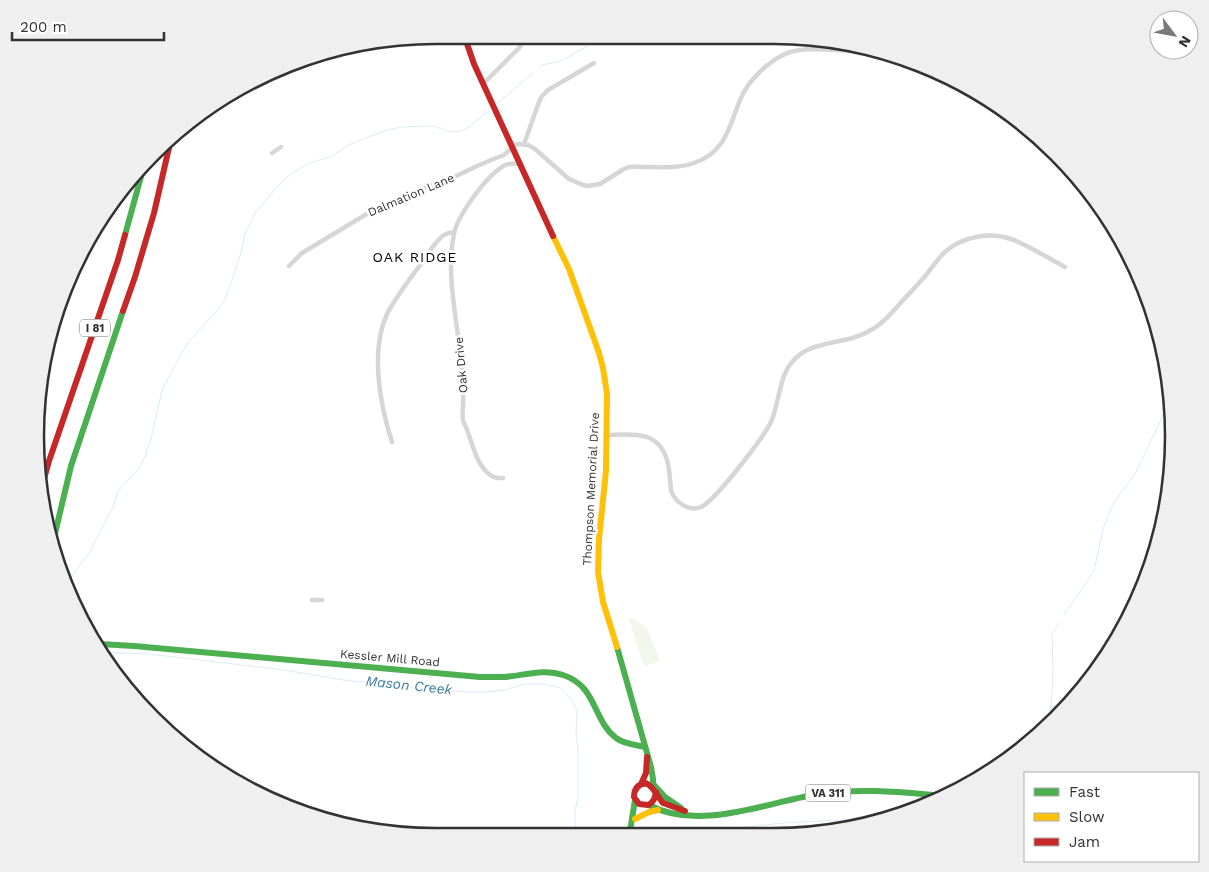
<svg xmlns="http://www.w3.org/2000/svg" width="1209" height="872" font-family="'Work Sans',sans-serif">
	<style>
		.green { fill: #f3f6ed }
		.lines { fill: none; stroke-linecap: round; stroke-linejoin: round }
		.stream { stroke: #dbebf4; stroke-width: 1 }
		.street { stroke: #d6d6d6; stroke-width: 4.5 }
		.fast { stroke: #4caf50; stroke-width: 6 }
		.slow { stroke: #ffc107; stroke-width: 6 }
		.jam { stroke: #c62828; stroke-width: 6 }
		.labels { text-anchor: middle; dominant-baseline: central; stroke-width: 5; stroke-linejoin: round; paint-order: stroke }
		.shield { fill: #fff; stroke: #707070; stroke-width: 1 }
		.shield-label { font-size: 11px; font-weight: bold; fill: #323232 }
		.street-label { font-size: 12px; fill: #323232; stroke: #fff }
		.neighbourhood-label { font-size: 14px; letter-spacing: 1px; fill: #000; stroke: #fff }
		.water-label { font-size: 14px; font-style: italic; fill: #37799d; stroke: #fff }
		.rim { fill: none; stroke: #323232; stroke-width: 2.5 }
	</style>
	<rect width="100%" height="100%" fill="#fff"/>
	<path class="green" d="M633,618L647,629L660,661L644,666L629,619Z"/>
	<g class="lines">
		<path class="stream" d="M540,66L542,65L561,61L588,46L603,35
			M497,104L534,72
			M69,595L70,578L89,553L113,507L118,491L139,468L145,456L151,439L162,390L174,367L189,341L216,312L224,301L233,278L241,252L245,233L256,212L276,188L287,177L307,164L332,156L351,144L384,131L401,127L433,126L451,132L461,131L469,127L490,110
			M1064,615L1094,571L1103,529L1114,502L1135,474L1160,422L1171,391
			M104,652L149,654L284,670L344,680L468,692H485L504,690L525,684H543L561,688L572,700L577,711L576,734L578,751V799L575,810V826L578,835
			M1050,724L1053,673L1052,634L1059,623
			M696,834L702,832L783,823L858,819L869,821"/>
		<path class="street" d="M483,84L519,48L527,35
			M524,144L539,102L542,96L548,90L594,63
			M272,153L281,147
			M289,266L302,253L370,212L405,195L452,178L477,166L496,158L504,155L515,145L519,144L528,145L535,149L569,179L583,185L588,186L600,184L624,169L629,167C650,166 674,170 694,163C727,152 729,125 741,98C748,81 767,63 783,55C808,43 843,54 870,50
			M607,435C632,434 658,430 667,460C670,470 670,481 671,491C676,503 689,512 701,507C715,501 763,438 771,422C779,404 779,377 792,362C812,338 846,346 871,330C884,323 894,310 904,299C912,291 920,282 927,274C933,266 939,257 946,251C964,236 990,232 1011,239C1028,245 1048,258 1065,267
			M392,442C380,405 370,351 387,314C397,295 411,277 424,260C428,253 439,237 446,234C450,232 451,233 454,233
			M503,478C498,478 493,478 489,474C476,464 472,442 466,427C465,424 463,422 463,420C462,416 463,409 463,405C464,393 463,382 462,371C459,327 445,277 454,234C457,216 486,177 502,167C507,163 513,163 520,164
			M312,600H322"/>
		<path class="fast" d="M125,235L145,162
			M53,542L71,466L123,311
			M100,644L134,646L480,677C487,677 495,677 503,677C523,676 543,668 563,675C597,686 592,719 616,738C624,744 636,745 645,747
			M617,647L651,767L653,779V787
			M654,785L665,797L681,808
			M649,805C701,833 771,800 825,793C866,788 907,793 948,796
			M628,835L631,825L635,800"/>
		<path class="slow" d="M553,236L569,269L599,353L603,368L607,394L606,471L599,539L598,572L603,602L617,647
			M635,819L649,812L658,810"/>
		<path class="jam" d="M464,35L474,64L553,236
			M123,311L135,277L154,213L171,139
			M40,493L49,461L118,260L125,235
			M641,784L646,773L647,757
			M656,792C655,798 654,802 648,805L639,804L634,797C634,789 638,784 646,783C654,787 657,796 663,803L685,811"/>
	</g>
	<g class="labels">
		<g class="shield">
			<rect x="80" y="319.5" width="30" height="17" rx="4"/>
			<rect x="805.5" y="784.5" width="45" height="17" rx="4"/>
		</g>
		<g class="shield-label">
			<text x="95" y="328">I 81</text>
			<text x="828" y="793">VA 311</text>
		</g>
		<g class="street-label">
			<text transform="translate(411 195) rotate(-23)">Dalmation Lane</text>
			<text transform="translate(461 365) rotate(-95)">Oak Drive</text>
			<text transform="translate(591 489) rotate(-87)">Thompson Memorial Drive</text>
			<text transform="translate(390 658) rotate(5)">Kessler Mill Road</text>
		</g>
		<g class="neighbourhood-label">
			<text x="415" y="257">OAK RIDGE</text>
		</g>
		<g class="water-label">
			<text transform="translate(409 685) rotate(6)">Mason Creek</text>
		</g>
	</g>
	<path d="M0 0H1209V872H0ZM436 44H773A392 392 0 0 1 1165 436V436A392 392 0 0 1 773 828H436A392 392 0 0 1 44 436V436A392 392 0 0 1 436 44Z" fill="#efefef" fill-rule="evenodd"/>
	<path class="rim" d="M436 44H773A392 392 0 0 1 1165 436V436A392 392 0 0 1 773 828H436A392 392 0 0 1 44 436V436A392 392 0 0 1 436 44Z"/>
	<rect x="1024" y="772" width="175" height="90" fill="#ffffff" stroke="#adadad"/>
	<rect x="1034" y="788" width="25" height="8" fill="#4caf50" stroke="#adadad"/>
	<text x="1069" y="797" font-size="15" fill="#323232">Fast</text>
	<rect x="1034" y="813" width="25" height="8" fill="#ffc107" stroke="#adadad"/>
	<text x="1069" y="822" font-size="15" fill="#323232">Slow</text>
	<rect x="1034" y="838" width="25" height="8" fill="#c62828" stroke="#adadad"/>
	<text x="1069" y="847" font-size="15" fill="#323232">Jam</text>
	<g transform="translate(1174 35) rotate(122)"><circle r="24" fill="#ffffff" stroke="#adadad"/>
	<path d="M0-4L9 19L0 12L-9 19Z" fill="#7a7a7a"/>
	<text y="-8" font-size="14" font-weight="bold" text-anchor="middle" fill="#323232">N</text>
	</g>
	<path d="M12 32v8h152v-8" fill="none" stroke="#323232" stroke-width="2.5"/>
	<text x="20" y="32" font-size="15" fill="#323232" stroke="#ffffff" stroke-width="4" paint-order="stroke">200 m</text>
</svg>
